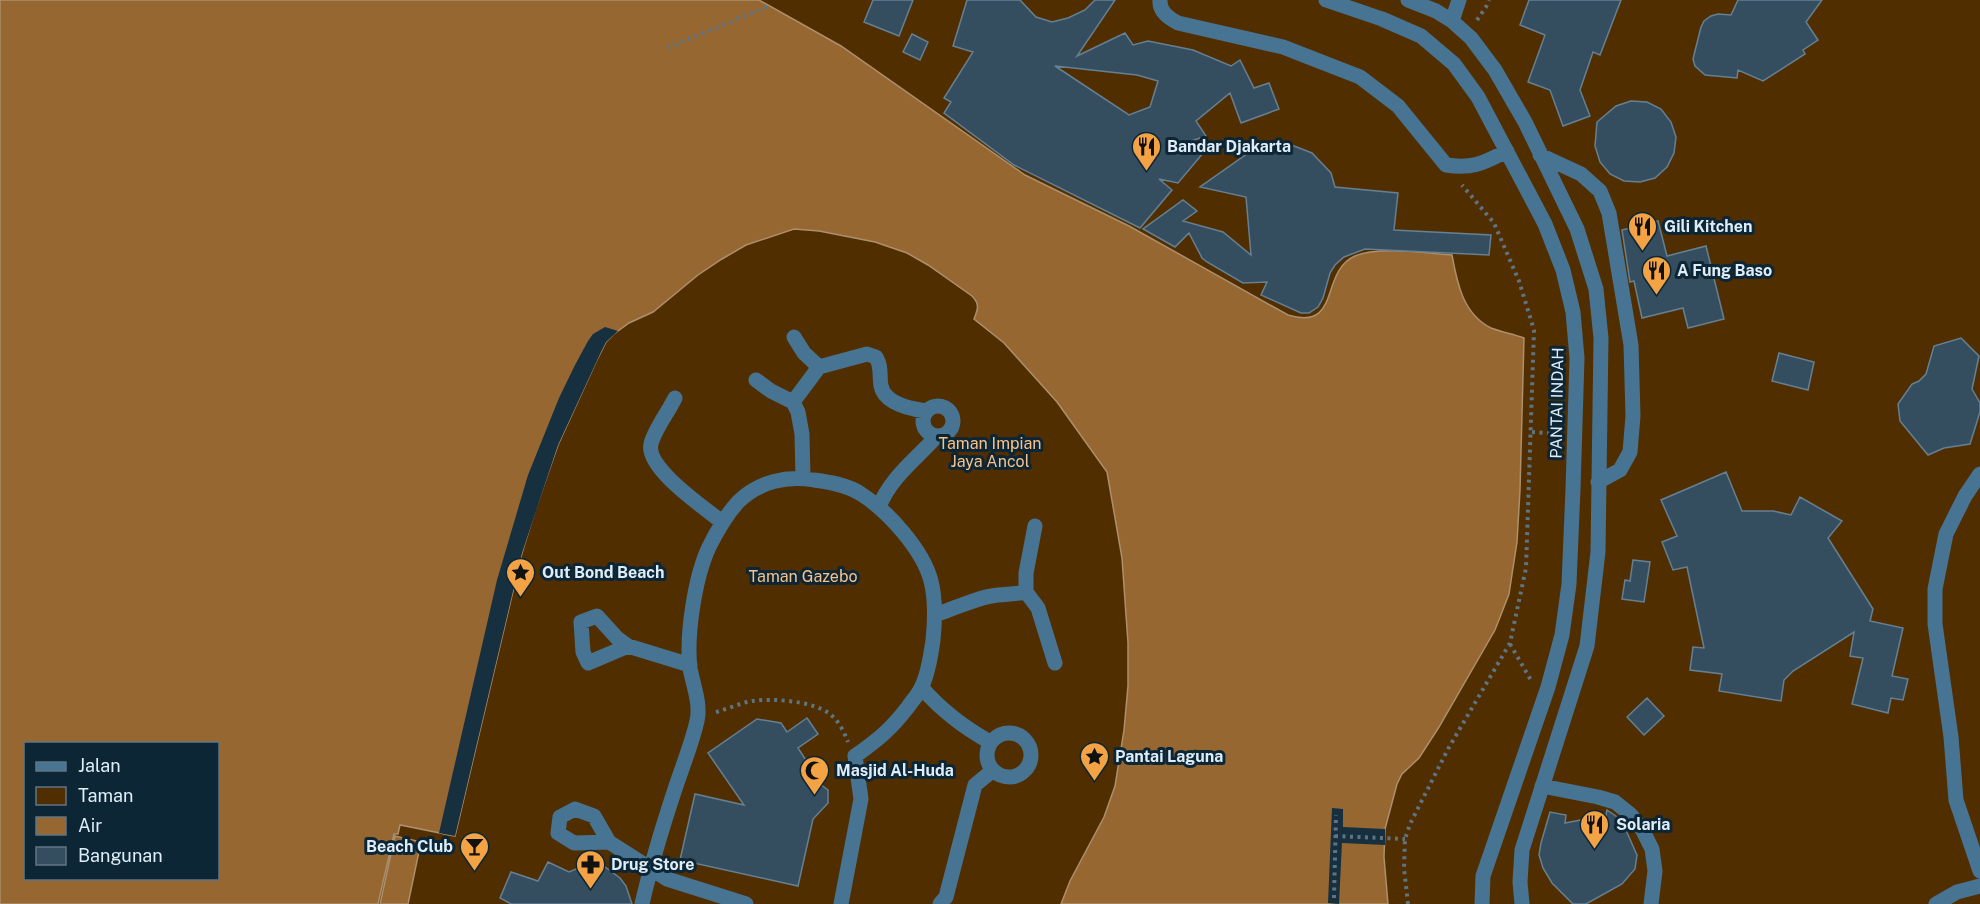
<svg xmlns="http://www.w3.org/2000/svg" width="1980" height="904" font-family="'Public Sans',sans-serif">
	<style>
		.green { fill: #512e00; fill-rule: evenodd }
		.water { fill: #976732; stroke: #ac8f6d; stroke-width: 1.5; fill-rule: evenodd }
		.pier { fill: #173040 }
		.building { fill: #344e60; stroke: #658093; stroke-width: 1.5; fill-rule: evenodd }
		.lines { fill: none; stroke-linecap: round; stroke-linejoin: round }
		.path { stroke: #5f7482; stroke-width: 4; stroke-dasharray: 3 4.5; stroke-linecap: butt }
		.minor { stroke: #477492; stroke-width: 15 }
		.labels { text-anchor: middle; dominant-baseline: central; stroke-width: 6; stroke-linejoin: round; paint-order: stroke }
		.poi-label { font-size: 16px; font-weight: bold; fill: #deedf7; stroke: #0c2636; text-anchor: start }
		.street-label { font-size: 16px; fill: #deedf7; stroke: #0c2636 }
		.park-label { font-size: 16px; fill: #f9c187; stroke: #0c2636 }
	</style>
	<rect width="100%" height="100%" fill="#173040"/>
	<path class="green" d="M0,0H1980V904H0ZM26,744H218V878H26Z"/>
	<path class="water" d="M0,0H759L841,46L1025,175L1129,226L1288,315C1342,331 1319,272 1355,256C1378,246 1426,253 1452,255C1457,283 1463,314 1491,328C1501,332 1513,334 1524,338L1520,490L1517,542L1509,594L1495,630L1439,727L1419,758L1402,774L1397,784L1385,829L1384,857L1388,904H1061L1070,881L1104,817L1115,786L1124,730L1128,686V643L1122,558L1107,472L1057,402L1004,343L974,319C978,309 980,304 972,296L928,265L907,253L875,242L819,231L794,229L746,245L722,259L698,275L653,312L629,323L614,334L606,342L596,362L558,445L535,511L522,553L455,836L400,825L398,834H394L378,904H0ZM26,744H218V878H26Z
		M395,836L421,842L408,904H380Z"/>
	<path class="pier" d="M605,327L618,331L606,342L601,352L558,445L522,553L455,836L439,833L497,580L528,475L559,398L575,365L588,341L593,334Z
		M1332,808L1343,809V827L1385,829V845L1342,843L1339,904L1328,903Z"/>
	<path class="building" d="M873,0H913L899,36L864,22Z
		M967,0H1020L1036,17L1052,22L1068,18L1085,10L1095,0H1115L1077,56L1125,33L1133,45L1148,41L1193,50L1231,66L1240,60L1254,88L1269,83L1279,109L1241,123L1230,93L1196,121L1206,136L1176,146H1209L1178,183L1159,179L1172,190L1140,228L1014,165L944,113L951,102L944,98L973,52L953,46ZM1055,66L1137,75L1158,81L1150,107L1129,115Z
		M1529,0H1621L1600,55L1593,52L1580,90L1590,116L1563,126L1550,90L1528,82L1545,35L1520,25Z
		M1738,0H1822L1806,22L1818,40L1803,50L1805,54L1763,81L1738,70L1737,78L1705,75L1695,66L1693,59L1701,27L1704,21L1711,16L1718,14L1731,15Z
		M912,34L928,42L920,60L903,52Z
		M1631,101L1647,102L1661,109L1671,122L1676,137L1674,153L1667,167L1655,178L1640,182L1624,181L1610,174L1600,162L1595,146L1597,122L1616,106Z
		M1261,144H1289L1312,153L1331,173L1335,187L1398,193L1394,230L1491,235L1489,255L1365,249L1344,257L1335,265L1330,273L1323,298L1318,307L1309,313H1301L1261,295L1267,282L1243,283L1207,262L1202,258L1189,233L1175,247L1143,229L1183,200L1197,211L1183,221L1223,232L1251,255L1246,197L1200,187Z
		M1658,221L1667,256L1706,246L1724,319L1688,328L1683,308L1642,318L1634,281L1630,282L1622,230Z
		M1961,338L1979,356L1972,389L1980,403V412L1970,444L1944,448L1928,455L1900,421L1898,404L1912,384L1919,381L1926,374L1934,346Z
		M1779,353L1814,362L1808,390L1772,381Z
		M1726,472L1742,511H1773L1791,515L1800,497L1842,521L1828,538L1873,609L1870,621L1903,628L1892,676L1908,679L1903,700L1891,698L1888,713L1852,704L1863,658L1850,656L1854,632L1793,671L1784,680L1781,701L1719,691L1722,674L1690,670L1693,647L1704,648L1687,567L1673,570L1662,542L1677,536L1661,500Z
		M1633,560L1650,562L1644,602L1622,599L1625,580L1630,581Z
		M1647,698L1664,716L1644,735L1627,717Z
		M807,718L818,734L798,748L813,771L808,775L828,790V803L813,819L798,886L680,860L695,794L744,805L708,753L757,719L781,723L787,732Z
		M1607,810L1620,819L1625,828L1637,855L1635,869L1622,884L1586,904H1573L1552,883L1543,868L1539,855L1541,843L1550,812L1566,815L1565,823L1591,818L1605,820Z
		M548,862L569,872L586,865L605,867L620,878L626,886L632,904H511L500,898L511,872L538,881Z"/>
	<g class="lines">
		<path class="path" d="M1477,20L1486,7L1489,0
			M667,48L769,6
			M1532,432L1558,434
			M1510,644L1532,682
			M716,712C728,709 740,703 752,701C773,698 813,701 830,714C839,721 844,732 848,742
			M1335,836L1405,839
			M1334,898L1336,815
			M1408,904L1404,868L1405,839L1410,824L1448,749L1510,643L1526,568L1534,330L1519,281L1494,223L1462,185"/>
		<path class="minor" d="M1160,0C1159,12 1169,18 1178,23L1283,47L1360,77L1398,106L1446,165C1474,169 1483,163 1507,151
			M1326,0L1382,19L1421,36L1454,64L1478,97L1545,224L1563,270L1573,312L1577,358L1573,489L1569,584L1562,635L1548,687L1483,876L1482,904
			M1408,0L1436,11L1452,21L1471,38L1495,70L1525,122L1577,229L1596,289L1601,338L1598,552L1587,646L1522,850L1520,882L1522,904
			M1452,21L1459,0
			M1540,155L1581,174L1600,191L1609,213L1631,345L1633,416L1630,452L1620,470L1598,482
			M794,337L804,353L819,367
			M756,380L771,391L793,402L798,412L802,434L803,478
			M675,398C669,411 654,430 651,444C645,468 705,508 722,522
			M793,402L819,367L867,354L876,357C882,367 879,375 881,386C885,404 911,409 926,411
			M923 421a15 15 0 1 1 30 0a15 15 0 1 1-30 0Z
			M1980,474L1965,496L1946,534L1935,589V624L1951,737L1956,800L1980,871
			M879,507C890,478 916,459 936,437
			M1035,526L1026,573V592L1038,608L1055,663
			M935,615C956,608 977,597 998,595C1008,594 1017,594 1026,592
			M628,646L588,663L583,652L581,622L597,616L617,638L628,646L690,665
			M922,688C942,711 963,727 990,742
			M987 755a22 22 0 1 1 44 0a22 22 0 1 1-44 0Z
			M1542,786L1598,797L1615,802L1630,814L1642,829L1652,849L1655,871L1651,904
			M609,842L574,843L558,833L560,817L575,809L594,816L609,842L667,879L746,904
			M642,904C651,864 663,825 676,786C683,765 692,743 697,721C701,704 693,685 690,668C686,635 695,577 709,547C717,531 726,515 738,502C758,482 787,475 814,480C829,482 848,485 861,494C888,511 923,550 931,581C936,601 935,621 933,640C931,655 928,675 921,688C918,695 912,701 908,707C891,729 878,740 855,756L861,799L841,904
			M940,904L946,897L975,785L992,771
			M1936,904L1957,892L1980,886"/>
	</g>
	<defs>
		<symbol id="restaurant-pin" viewBox="-11 -11 22 30"><path d="M0 17L-7.5 6A9.5 9.5 0 1 1 7.5 6Z" fill="#f4a344" stroke="#0c2636"/><path d="M-5-6h1v4h1v-4h1v4h1v-4h1v5L-1.5 .5V6h-2V.5L-5-1ZM5-6V6H3V1.5H1.5Q1.5-4 5-6Z" fill="#111"/></symbol>
		<symbol id="sight-pin" viewBox="-11 -11 22 30"><path d="M0 17L-7.5 6A9.5 9.5 0 1 1 7.5 6Z" fill="#f4a344" stroke="#0c2636"/><path d="M0-6L1.8-2.2L6-1.7L2.9 1.2L3.7 5.4L0 3.3L-3.7 5.4L-2.9 1.2L-6-1.7L-1.8-2.2Z" fill="#111"/></symbol>
		<symbol id="mosque-pin" viewBox="-11 -11 22 30"><path d="M0 17L-7.5 6A9.5 9.5 0 1 1 7.5 6Z" fill="#f4a344" stroke="#0c2636"/><path d="M3.5-4.9A6 6 0 1 0 3.5 4.9A5 5 0 1 1 3.5-4.9Z" fill="#111"/></symbol>
		<symbol id="bar-pin" viewBox="-11 -11 22 30"><path d="M0 17L-7.5 6A9.5 9.5 0 1 1 7.5 6Z" fill="#f4a344" stroke="#0c2636"/><path d="M-6-5H6L.8 .8V4.5H3.5V6h-7V4.5H-.8V.8Z" fill="#111"/></symbol>
		<symbol id="pharmacy-pin" viewBox="-11 -11 22 30"><path d="M0 17L-7.5 6A9.5 9.5 0 1 1 7.5 6Z" fill="#f4a344" stroke="#0c2636"/><path d="M-2-6h4v4h4v4h-4v4h-4v-4h-4v-4h4Z" fill="#111"/></symbol>
	</defs>
	<g fill-rule="evenodd">
		<use href="#restaurant-pin" x="1130" y="130" width="33" height="45"/>
		<use href="#restaurant-pin" x="1626" y="210" width="33" height="45"/>
		<use href="#restaurant-pin" x="1640" y="254" width="33" height="45"/>
		<use href="#sight-pin" x="504" y="556" width="33" height="45"/>
		<use href="#sight-pin" x="1078" y="740" width="33" height="45"/>
		<use href="#mosque-pin" x="798" y="754" width="33" height="45"/>
		<use href="#restaurant-pin" x="1578" y="808" width="33" height="45"/>
		<use href="#bar-pin" x="458" y="830" width="33" height="45"/>
		<use href="#pharmacy-pin" x="574" y="848" width="33" height="45"/>
	</g>
	<g class="labels">
		<g class="poi-label">
			<text x="1167" y="146">Bandar Djakarta</text>
			<text x="1664" y="226">Gili Kitchen</text>
			<text x="1677" y="270">A Fung Baso</text>
			<text x="542" y="572">Out Bond Beach</text>
			<text x="1115" y="756">Pantai Laguna</text>
			<text x="836" y="770">Masjid Al-Huda</text>
			<text x="1616" y="824">Solaria</text>
			<text x="453" y="846" text-anchor="end">Beach Club</text>
			<text x="611" y="864">Drug Store</text>
		</g>
		<g class="street-label">
			<text transform="translate(1557 403) rotate(-89)">PANTAI INDAH</text>
		</g>
		<g class="park-label">
			<text x="990" y="443">Taman Impian<tspan x="990" dy="18">Jaya Ancol</tspan></text>
			<text x="803" y="576">Taman Gazebo</text>
		</g>
	</g>
	<rect x="24" y="742" width="195" height="138" fill="#0c2636" stroke="#607683" stroke-width="1.5"/>
	<rect x="36" y="762" width="30" height="9" fill="#477492" stroke="#607683" stroke-width="1.5"/>
	<text x="78" y="772" font-size="18" fill="#deedf7">Jalan</text>
	<rect x="36" y="787" width="30" height="18" fill="#512e00" stroke="#607683" stroke-width="1.5"/>
	<text x="78" y="802" font-size="18" fill="#deedf7">Taman</text>
	<rect x="36" y="817" width="30" height="18" fill="#976732" stroke="#607683" stroke-width="1.5"/>
	<text x="78" y="832" font-size="18" fill="#deedf7">Air</text>
	<rect x="36" y="847" width="30" height="18" fill="#344e60" stroke="#607683" stroke-width="1.5"/>
	<text x="78" y="862" font-size="18" fill="#deedf7">Bangunan</text>
</svg>
